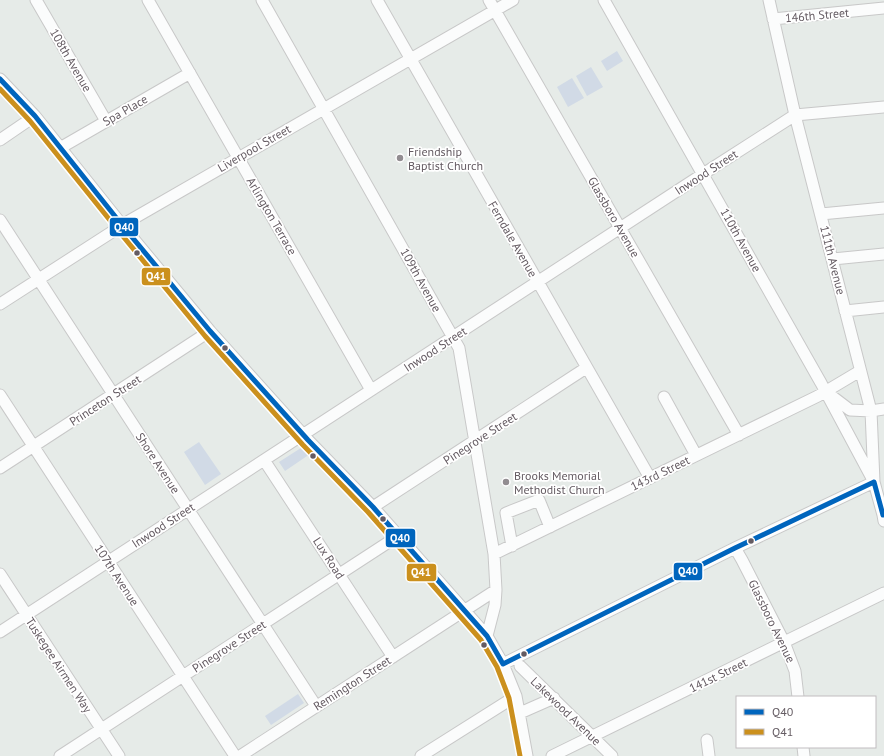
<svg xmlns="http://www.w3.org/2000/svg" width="884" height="756" font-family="'PT Sans',sans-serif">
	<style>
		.green { fill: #d1dae6 }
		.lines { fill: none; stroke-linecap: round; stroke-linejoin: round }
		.minor-casing { stroke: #c8c8c8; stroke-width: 13 }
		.minor { stroke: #fbfcfc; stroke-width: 11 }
		.bus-1-casing { stroke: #fff; stroke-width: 8 }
		.bus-2-casing { stroke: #fff; stroke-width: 8 }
		.bus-1 { stroke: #0065bd; stroke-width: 5 }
		.bus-2 { stroke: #cb901d; stroke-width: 5 }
		.poi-dot { fill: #928d91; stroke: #fff; stroke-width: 1.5 }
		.bus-dot { fill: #645b62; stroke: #fff; stroke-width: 1.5 }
		.labels { text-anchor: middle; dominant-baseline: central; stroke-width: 3.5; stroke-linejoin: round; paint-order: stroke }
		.street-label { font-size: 12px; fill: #645b62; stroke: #fff }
		.poi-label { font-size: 12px; fill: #645b62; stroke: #fff; text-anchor: start }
		.line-badge { stroke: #fff; stroke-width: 1.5 }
		.badge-label { font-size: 11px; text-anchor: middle; font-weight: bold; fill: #fff }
	</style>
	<rect width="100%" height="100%" fill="#e6ebe8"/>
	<path class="green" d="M617,51L623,61L607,71L601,61Z
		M591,67L603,87L587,96L576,76Z
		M572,78L584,98L568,107L557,87Z
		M199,442L221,474L205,485L184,452Z
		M304,446L310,454L285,471L279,462Z
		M298,694L304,703L271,725L265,716Z"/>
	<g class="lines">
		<defs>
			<path id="minor" d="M36,0L106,121
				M148,0L371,390
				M262,0L459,348L494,554L496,590L495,605L487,636
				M377,0L650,478
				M489,0L739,435
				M604,0L821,383L874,482
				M769,0L795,115L871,411L874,482L883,515L884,521
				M773,19L884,8
				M0,79L35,116L122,225L210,331L308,440L373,507L487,636L503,664L516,696L527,756
				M0,140L35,116
				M60,148L190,73
				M821,214L884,208
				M0,220L316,706
				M833,259L884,254
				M0,304L129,221L513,0
				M845,311L884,307
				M829,394L850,410L871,411L884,409
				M0,395L235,756
				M664,397L696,455
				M264,460L393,657
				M0,468L210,331
				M373,507L586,368
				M512,546L506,513L539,500L550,527
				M735,548L742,560L784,642L795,671L798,697
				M494,554L818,396L860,371
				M0,574L119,756
				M0,632L703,174L795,115L884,107
				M503,664L735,548L874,482
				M520,666L612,756
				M520,713L554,698
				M707,740L709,756
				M803,747L804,756
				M60,756L398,536
				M240,756L496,590
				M421,756L516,696
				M552,756L884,593"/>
		</defs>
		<use href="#minor" class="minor-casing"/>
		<use href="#minor" class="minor"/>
		<defs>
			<path id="bus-1" d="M0,79L35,116L122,225L210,331L308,440L373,507L487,636L503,664
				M874,482L883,515
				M503,664L735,548L874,482"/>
			<path id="bus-2" d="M0,89L30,121L117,229L205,336L303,445L368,512L481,640L497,667L509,698L520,756"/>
		</defs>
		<use href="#bus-1" class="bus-1-casing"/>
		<use href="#bus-2" class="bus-2-casing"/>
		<use href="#bus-1" class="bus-1"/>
		<use href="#bus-2" class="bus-2"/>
	</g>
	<g class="poi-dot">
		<circle cx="400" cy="158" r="4"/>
		<circle cx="506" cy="482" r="4"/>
	</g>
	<g class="bus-dot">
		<circle cx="137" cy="253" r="3.5"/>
		<circle cx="225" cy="348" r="3.5"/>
		<circle cx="313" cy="456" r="3.5"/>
		<circle cx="383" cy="519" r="3.5"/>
		<circle cx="751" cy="541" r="3.5"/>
		<circle cx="484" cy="645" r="3.5"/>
		<circle cx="524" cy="654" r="3.5"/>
	</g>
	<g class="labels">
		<g class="street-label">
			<text transform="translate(817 15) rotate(-5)">146th Street</text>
			<text transform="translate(71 60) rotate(60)">108th Avenue</text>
			<text transform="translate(125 110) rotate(-30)">Spa Place</text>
			<text transform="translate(254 148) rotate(-30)">Liverpool Street</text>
			<text transform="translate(706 172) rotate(-33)">Inwood Street</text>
			<text transform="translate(272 216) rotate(60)">Arlington Terrace</text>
			<text transform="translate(614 217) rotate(60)">Glassboro Avenue</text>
			<text transform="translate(513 239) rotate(60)">Ferndale Avenue</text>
			<text transform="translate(741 240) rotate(61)">110th Avenue</text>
			<text transform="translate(833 260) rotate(76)">111th Avenue</text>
			<text transform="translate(421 280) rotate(61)">109th Avenue</text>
			<text transform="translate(435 349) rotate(-33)">Inwood Street</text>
			<text transform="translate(105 400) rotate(-33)">Princeton Street</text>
			<text transform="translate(480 438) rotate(-33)">Pinegrove Street</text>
			<text transform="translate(158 463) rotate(57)">Shore Avenue</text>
			<text transform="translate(660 473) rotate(-26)">143rd Street</text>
			<text transform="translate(163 525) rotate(-33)">Inwood Street</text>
			<text transform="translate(329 558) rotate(57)">Lux Road</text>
			<text transform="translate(117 575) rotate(57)">107th Avenue</text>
			<text transform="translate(772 621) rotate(64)">Glassboro Avenue</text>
			<text transform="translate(229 646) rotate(-33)">Pinegrove Street</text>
			<text transform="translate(59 665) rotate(57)">Tuskegee Airmen Way</text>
			<text transform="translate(718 675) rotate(-26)">141st Street</text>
			<text transform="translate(352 683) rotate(-33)">Remington Street</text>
			<text transform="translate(566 711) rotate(44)">Lakewood Avenue</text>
		</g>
		<g class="poi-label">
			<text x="408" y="151">Friendship<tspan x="408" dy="14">Baptist Church</tspan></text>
			<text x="514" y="475">Brooks Memorial<tspan x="514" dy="14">Methodist Church</tspan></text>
		</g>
	</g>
	<g class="line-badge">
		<rect x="109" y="217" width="30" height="20" rx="4" fill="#0065bd"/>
		<rect x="141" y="267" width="30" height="19" rx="4" fill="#cb901d"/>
		<rect x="385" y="528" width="31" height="20" rx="4" fill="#0065bd"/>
		<rect x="673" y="562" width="30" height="19" rx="4" fill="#0065bd"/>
		<rect x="406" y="563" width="31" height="19" rx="4" fill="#cb901d"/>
	</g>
	<g class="badge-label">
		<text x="124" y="231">Q40</text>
		<text x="156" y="280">Q41</text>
		<text x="400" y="542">Q40</text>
		<text x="688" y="575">Q40</text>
		<text x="421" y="576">Q41</text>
	</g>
	<rect x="736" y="696" width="140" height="52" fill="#ffffff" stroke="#c1bdc0"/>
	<rect x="744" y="709" width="20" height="6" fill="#0065bd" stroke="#c1bdc0"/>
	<text x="772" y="716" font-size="12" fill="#645b62">Q40</text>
	<rect x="744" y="729" width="20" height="6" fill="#cb901d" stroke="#c1bdc0"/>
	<text x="772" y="736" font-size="12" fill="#645b62">Q41</text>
</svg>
